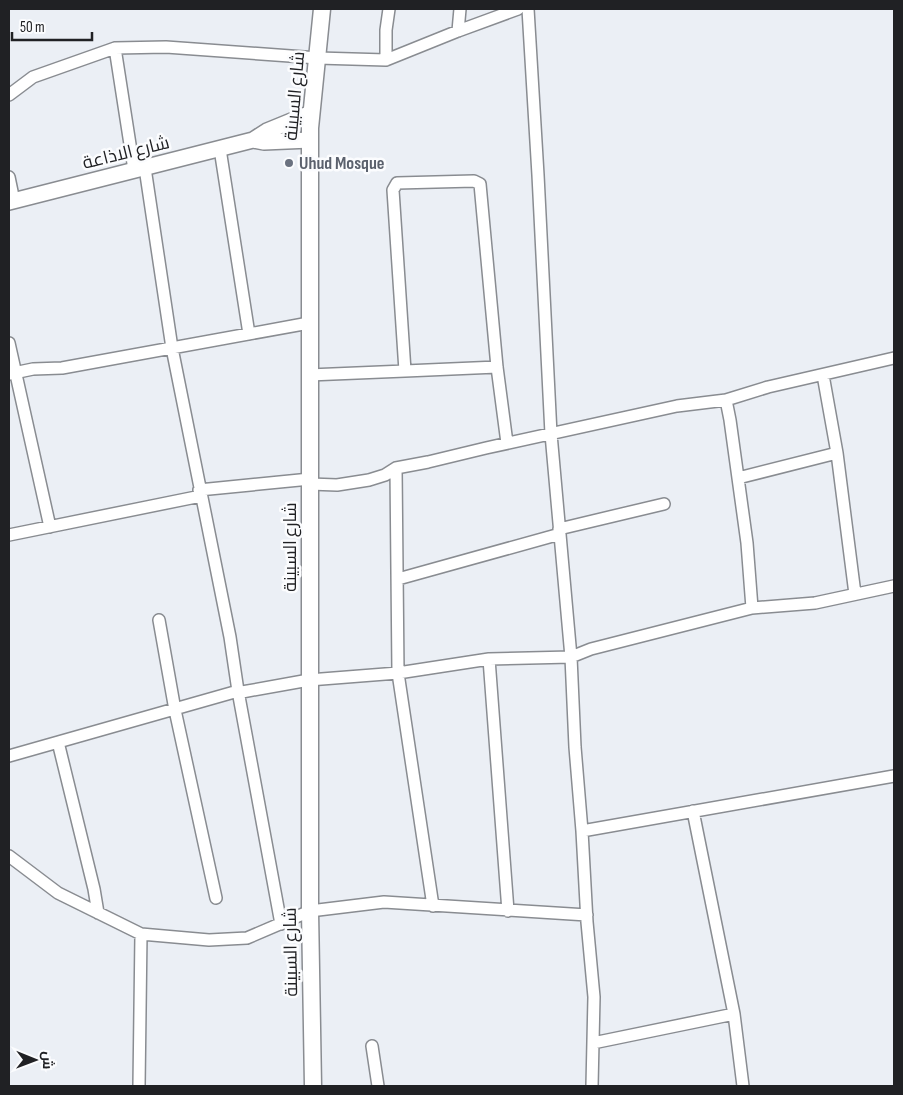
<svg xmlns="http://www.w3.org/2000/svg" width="903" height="1095" font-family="'Sofia Sans Condensed',Cairo,sans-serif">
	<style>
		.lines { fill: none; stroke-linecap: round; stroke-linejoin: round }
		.minor-casing { stroke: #898c91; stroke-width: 14 }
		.tertiary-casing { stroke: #898c91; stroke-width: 18 }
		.secondary-casing { stroke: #898c91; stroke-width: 19 }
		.minor { stroke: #fff; stroke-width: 11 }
		.tertiary { stroke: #fff; stroke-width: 15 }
		.secondary { stroke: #fff; stroke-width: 16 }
		.worship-dot { fill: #6b7280; stroke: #fbfcfe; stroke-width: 2 }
		.labels { text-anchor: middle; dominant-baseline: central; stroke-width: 5; stroke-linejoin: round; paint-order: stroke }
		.street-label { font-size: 18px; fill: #202124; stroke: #fbfcfe }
		.worship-label { font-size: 18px; font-weight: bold; fill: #5b616d; stroke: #fbfcfe; text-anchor: start }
	</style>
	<rect width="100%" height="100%" fill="#ebeff5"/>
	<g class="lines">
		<defs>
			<path id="minor" d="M528,9L538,175L551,434L571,657L575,747L582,831L587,922L594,997L592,1086
				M458,31L460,9
				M115,48L134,170
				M386,60V30L389,9
				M9,95L33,77L115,48L166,47L318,58L386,60L458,31L518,9
				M220,149L249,334
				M145,168L172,348L230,637L238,691L242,692L309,680L398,673L433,906
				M9,177L14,201
				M9,343L50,527
				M497,367L405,371L393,190L397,183L474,181L480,184L497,367L507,443
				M9,374L33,369L62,368L309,323
				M309,375L405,371
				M823,375L837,453L855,594
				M396,468L398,673L489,659L571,657L591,649L752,608L747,543L730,420L726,400
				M738,478L837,453
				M310,484L337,485L369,480L385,475L396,468L428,462L486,448L677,406L726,400L768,387L894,358
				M199,490L310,479
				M559,529L664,504
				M9,535L201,496
				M398,579L560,534
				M752,608L815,603L894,586
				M159,620L175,710L216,898
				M489,659L508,911
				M58,742L94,889L98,913
				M9,756L238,691L281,924
				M693,811L734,1014L743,1086
				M582,831L894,776
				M9,856L58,893L141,934L209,940L247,938L310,911L384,902L587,915
				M593,1043L734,1014
				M372,1046L378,1086
				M139,1086L141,934"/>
			<path id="tertiary" d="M253,140L264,142L310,140
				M9,202L253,140L267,131L311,113"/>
			<path id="secondary" d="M313,1086L310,911V128L322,9"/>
		</defs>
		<use href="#minor" class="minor-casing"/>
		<use href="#tertiary" class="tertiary-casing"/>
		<use href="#secondary" class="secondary-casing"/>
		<use href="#minor" class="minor"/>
		<use href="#tertiary" class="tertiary"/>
		<use href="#secondary" class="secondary"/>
	</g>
	<circle class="worship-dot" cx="289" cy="163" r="5"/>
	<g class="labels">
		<g class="street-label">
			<text transform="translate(295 96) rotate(-85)">شارع السبينة</text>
			<text transform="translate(126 153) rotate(-14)">شارع الاذاعة</text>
			<text transform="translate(290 547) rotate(-90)">شارع السبينة</text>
			<text transform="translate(291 952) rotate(-91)">شارع السبينة</text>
		</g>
		<g class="worship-label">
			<text x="299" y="163">Uhud Mosque</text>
		</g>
	</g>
	<rect width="903" height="1095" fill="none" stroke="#202124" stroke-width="20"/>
	<g transform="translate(35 1060) rotate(91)" stroke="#fbfcfe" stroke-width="4" paint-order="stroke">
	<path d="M0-4L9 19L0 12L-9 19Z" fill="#202124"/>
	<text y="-8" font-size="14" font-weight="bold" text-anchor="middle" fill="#202124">ش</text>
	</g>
	<path d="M12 32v8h80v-8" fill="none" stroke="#202124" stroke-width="2.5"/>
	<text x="20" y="32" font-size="15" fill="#202124" stroke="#fbfcfe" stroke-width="4" paint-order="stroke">50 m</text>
</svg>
